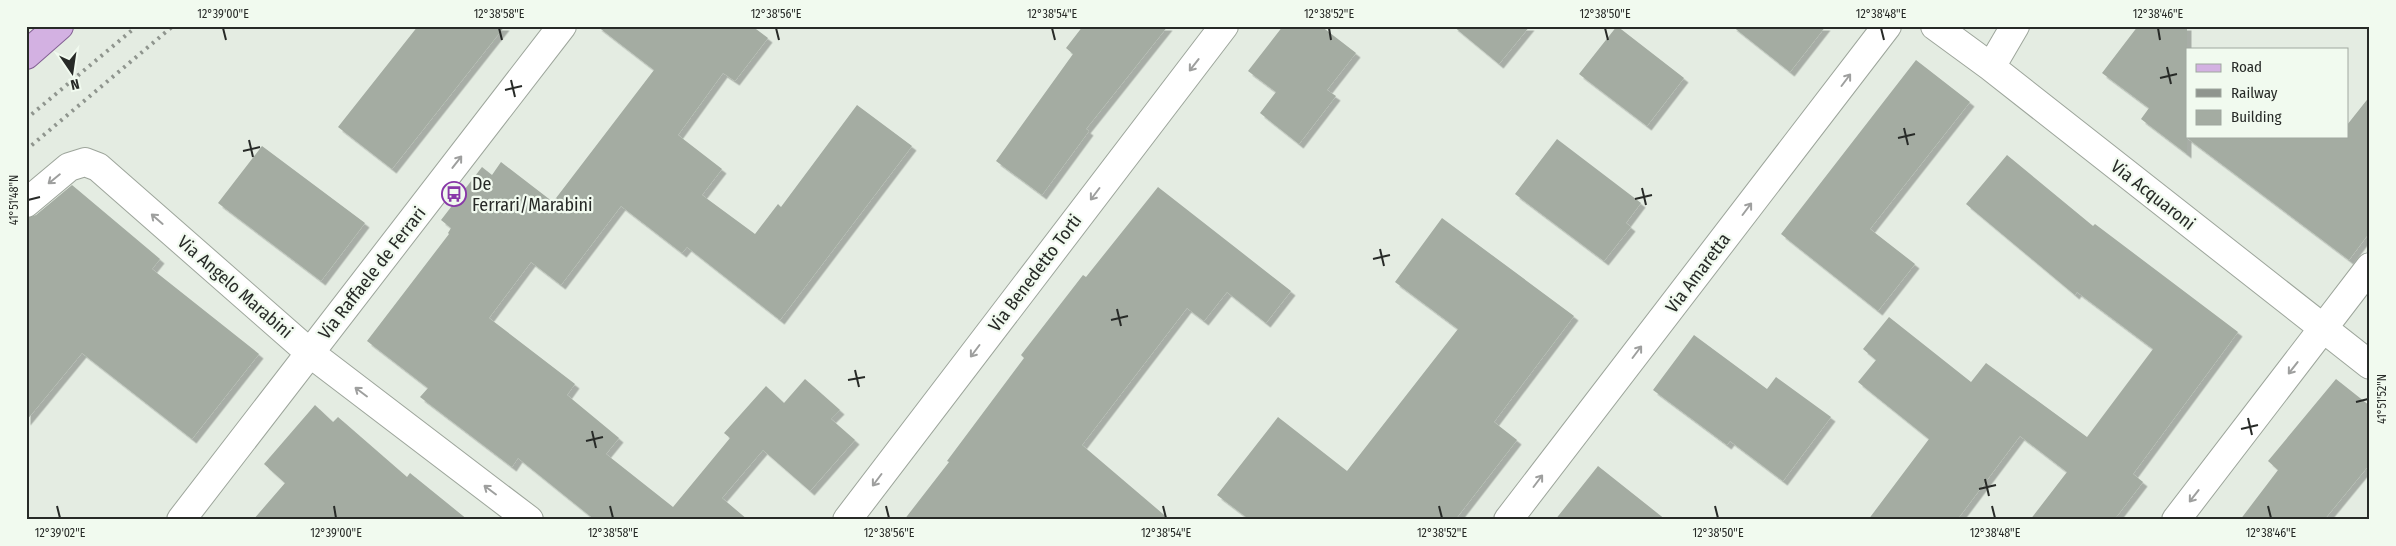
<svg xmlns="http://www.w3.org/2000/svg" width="2396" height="546" font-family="'Fira Sans Condensed',sans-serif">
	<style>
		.building { fill: #a4aca2; filter: url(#shadow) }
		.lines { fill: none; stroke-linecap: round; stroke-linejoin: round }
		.minor-casing { stroke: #9da59b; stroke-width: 30 }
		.primary-casing { stroke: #836094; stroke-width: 30 }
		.minor { stroke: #fff; stroke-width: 28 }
		.primary { stroke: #d3b1e2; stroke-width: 28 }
		.rail { stroke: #8f958e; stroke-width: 4; stroke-dasharray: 2.5 5; stroke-linecap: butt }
		.oneway { stroke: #9e9f9e }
		.ticks { fill: none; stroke: #272a27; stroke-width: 2 }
		.labels { text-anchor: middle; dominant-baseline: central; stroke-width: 4.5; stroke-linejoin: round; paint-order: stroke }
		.poi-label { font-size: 18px; fill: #272a27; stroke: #f1faef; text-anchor: start }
		.street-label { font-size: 18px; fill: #272a27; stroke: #f1faef }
		.neatline { fill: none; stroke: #272a27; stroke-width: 2 }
		.ticks-label { font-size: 12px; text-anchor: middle; fill: #272a27 }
	</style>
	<defs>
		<filter id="shadow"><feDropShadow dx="4.5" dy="4.5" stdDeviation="0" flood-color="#0004"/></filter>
	</defs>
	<rect width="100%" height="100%" fill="#e4ece2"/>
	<path class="building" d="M418,26H505L392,169L338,127Z
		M597,26H752L768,38L735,81L723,73L678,135L722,169L702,195L755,234L778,204L781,207L857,105L912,146L780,320L687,247L682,253L621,206L561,285L531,262L489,318L575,384L567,395L619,438L606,454L673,507L730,438L724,433L766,386L784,403L805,379L840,410L831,419L855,440L810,491L763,450L722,498L748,520H595L518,458L512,467L420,397L428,388L367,341L449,234L448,233L451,228L441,220L482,167L492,175L501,162L553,202L654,70Z
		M1083,26H1168L1086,129L1089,131L1042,195L996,161L1073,54L1066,48Z
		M1283,26H1321L1356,53L1327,90L1336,96L1299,144L1260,113L1276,92L1248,71Z
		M1453,26H1530L1499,64Z
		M1617,26L1684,78L1647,126L1579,74Z
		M1732,26H1826L1790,72Z
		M2138,26H2187V136H2347V125L2370,96V232L2349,260L2187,138V154L2141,119L2149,108L2102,73Z
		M1916,60L1970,102L1870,229L1915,264L1878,311L1781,234Z
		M1557,139L1641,203L1626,223L1631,227L1604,261L1515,194Z
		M262,146L365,223L321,281L218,203Z
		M2007,155L2093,226L2095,224L2238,332L2133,474L2143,482L2114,520H2030L2067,472L2020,436L1957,520H1868L1929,439L1858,382L1876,360L1863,349L1889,317L1971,382L1986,363L2087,437L2153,349L2077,292L2075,295L1966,204Z
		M72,185L160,259L152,269L259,354L192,439L82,353L26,421V218L36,215Z
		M1158,187L1291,291L1266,323L1227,292L1204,321L1187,308L1082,445L1170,520H904L949,462L947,461L1024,358L1021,355L1083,275L1086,277Z
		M1442,218L1574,316L1494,422L1517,440L1455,520H1250L1217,495L1278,417L1347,471L1458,329L1395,282Z
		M1694,335L1767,389L1776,377L1831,417L1783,481L1730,441L1727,445L1653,390Z
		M2336,379L2370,406V464L2324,520H2240L2278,470L2268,461Z
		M315,405L333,422L338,417L407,477L410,473L468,520H253L285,483L264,464Z
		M1598,466L1666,520H1555Z"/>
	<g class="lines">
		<defs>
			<path id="minor" d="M1935,26L1991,67L2370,365
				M1991,67L2015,26
				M26,203L69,167L85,162L98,167L310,353L529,520
				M181,520L562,26
				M847,520L1224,26
				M1508,520L1887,26
				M2176,520L2370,267"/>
			<path id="primary" d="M26,55L59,26"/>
		</defs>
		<use href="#minor" class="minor-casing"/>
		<use href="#primary" class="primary-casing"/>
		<use href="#minor" class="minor"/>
		<use href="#primary" class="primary"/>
		<path class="rail" d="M26,119L137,26
			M26,150L173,26"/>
	</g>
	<defs><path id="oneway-shaft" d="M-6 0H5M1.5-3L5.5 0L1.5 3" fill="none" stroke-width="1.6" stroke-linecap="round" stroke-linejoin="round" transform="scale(1.25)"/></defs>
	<g class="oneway">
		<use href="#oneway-shaft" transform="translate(1194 65) rotate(128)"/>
		<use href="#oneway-shaft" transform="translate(1846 80) rotate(-53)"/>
		<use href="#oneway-shaft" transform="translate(457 162) rotate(-52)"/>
		<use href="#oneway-shaft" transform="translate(54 179) rotate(141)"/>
		<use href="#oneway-shaft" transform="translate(1095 194) rotate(127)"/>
		<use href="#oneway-shaft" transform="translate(1747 209) rotate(-53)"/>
		<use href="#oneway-shaft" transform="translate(157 219) rotate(-139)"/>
		<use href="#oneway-shaft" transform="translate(975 351) rotate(127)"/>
		<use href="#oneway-shaft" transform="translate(1637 352) rotate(-53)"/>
		<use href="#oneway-shaft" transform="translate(2293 368) rotate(128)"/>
		<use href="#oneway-shaft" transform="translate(361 392) rotate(-143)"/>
		<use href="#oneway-shaft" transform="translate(877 480) rotate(127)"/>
		<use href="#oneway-shaft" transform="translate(1538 481) rotate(-53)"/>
		<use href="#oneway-shaft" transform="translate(490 490) rotate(-143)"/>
		<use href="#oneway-shaft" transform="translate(2194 496) rotate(128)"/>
	</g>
	<path class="ticks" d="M223,28L226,40M499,28L502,40M776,28L779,40M1052,28L1055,40M1329,28L1331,40M1605,28L1608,40M1881,28L1884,40M2158,28L2160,40M2167,67L2171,84M2160,78L2177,74M511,80L515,97M505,90L522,86M1904,128L1908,145M1898,138L1915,134M249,140L253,157M243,151L260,147M1642,188L1646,205M1635,199L1652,195M28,200L40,197M1380,249L1384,266M1373,259L1390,255M1117,309L1121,326M1111,320L1128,316M855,370L859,387M848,380L865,377M2356,402L2368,399M2248,418L2252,435M2241,429L2258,425M592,431L596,448M586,441L603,437M1985,479L1989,496M1979,489L1996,485M57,506L60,518M334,506L336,518M610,506L613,518M886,506L889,518M1163,506L1166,518M1439,506L1442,518M1715,506L1718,518M1992,506L1995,518M2268,506L2271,518"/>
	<defs>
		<symbol id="bus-ring" viewBox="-11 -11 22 22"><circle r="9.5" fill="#f1faef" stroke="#8838a8" stroke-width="1.5"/><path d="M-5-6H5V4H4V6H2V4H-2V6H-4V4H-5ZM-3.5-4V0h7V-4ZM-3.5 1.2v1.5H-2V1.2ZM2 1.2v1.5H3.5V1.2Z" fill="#8838a8"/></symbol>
	</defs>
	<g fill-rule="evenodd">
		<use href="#bus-ring" x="440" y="180" width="28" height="28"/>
	</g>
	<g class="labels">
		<g class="poi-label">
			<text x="472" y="184">De<tspan x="472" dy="21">Ferrari/Marabini</tspan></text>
		</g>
		<g class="street-label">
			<text transform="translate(2153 195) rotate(38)">Via Acquaroni</text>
			<text transform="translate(372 273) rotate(-52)">Via Raffaele de Ferrari</text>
			<text transform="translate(1035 273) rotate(-53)">Via Benedetto Torti</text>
			<text transform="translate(1698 273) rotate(-53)">Via Amaretta</text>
			<text transform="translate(235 287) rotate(41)">Via Angelo Marabini</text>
		</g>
	</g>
	<rect width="2396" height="546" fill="none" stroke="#f1faef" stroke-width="55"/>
	<rect x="2186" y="48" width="162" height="90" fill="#f1faef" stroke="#a0a79f"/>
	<rect x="2196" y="64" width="25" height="8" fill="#d3b1e2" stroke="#a0a79f"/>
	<text x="2231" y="72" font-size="15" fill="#272a27">Road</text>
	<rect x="2196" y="89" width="25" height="8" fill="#8f958e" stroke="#a0a79f"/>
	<text x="2231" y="98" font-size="15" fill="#272a27">Railway</text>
	<rect x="2196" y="110" width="25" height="15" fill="#a4aca2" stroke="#a0a79f"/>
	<text x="2231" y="122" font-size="15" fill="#272a27">Building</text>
	<g transform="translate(72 72) rotate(167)" stroke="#f1faef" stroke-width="4" paint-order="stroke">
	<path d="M0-4L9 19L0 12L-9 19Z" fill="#272a27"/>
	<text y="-8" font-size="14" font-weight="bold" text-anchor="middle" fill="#272a27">N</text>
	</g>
	<rect x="28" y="28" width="2340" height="490" class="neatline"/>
	<g class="ticks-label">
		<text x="223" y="18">12°39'00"E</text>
		<text x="499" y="18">12°38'58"E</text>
		<text x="776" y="18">12°38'56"E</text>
		<text x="1052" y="18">12°38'54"E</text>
		<text x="1329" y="18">12°38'52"E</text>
		<text x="1605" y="18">12°38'50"E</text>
		<text x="1881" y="18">12°38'48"E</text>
		<text x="2158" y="18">12°38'46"E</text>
		<text transform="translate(14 200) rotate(-90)" y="4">41°51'48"N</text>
		<text transform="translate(2382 399) rotate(-90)" y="4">41°51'52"N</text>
		<text x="60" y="537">12°39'02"E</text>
		<text x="336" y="537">12°39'00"E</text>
		<text x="613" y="537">12°38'58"E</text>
		<text x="889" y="537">12°38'56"E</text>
		<text x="1166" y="537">12°38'54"E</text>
		<text x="1442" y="537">12°38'52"E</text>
		<text x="1718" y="537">12°38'50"E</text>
		<text x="1995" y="537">12°38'48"E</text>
		<text x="2271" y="537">12°38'46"E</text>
	</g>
</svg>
